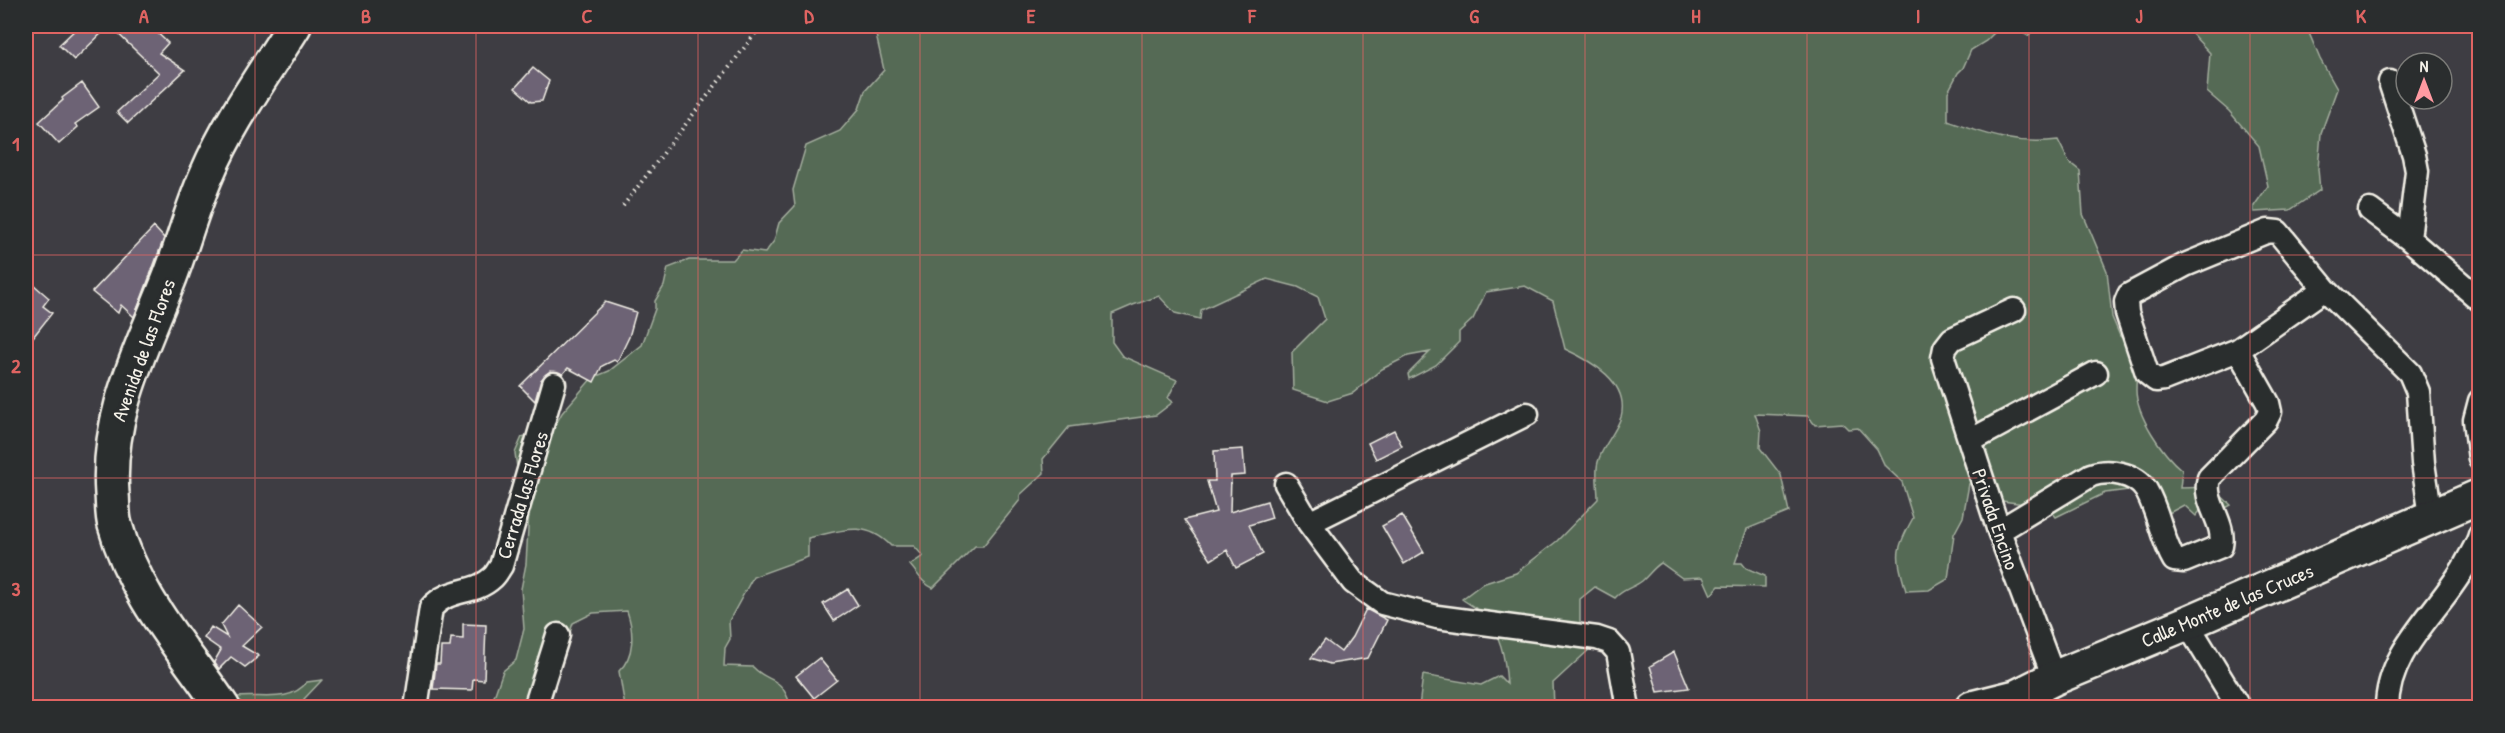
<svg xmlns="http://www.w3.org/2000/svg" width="2505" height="733" font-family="'Patrick Hand',sans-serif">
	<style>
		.green { fill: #546a55; stroke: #a4ae9e; stroke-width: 1.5 }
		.building { fill: #6d6374; stroke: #f4f1e8; stroke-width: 1.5 }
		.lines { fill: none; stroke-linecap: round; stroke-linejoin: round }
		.street-casing { stroke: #f4f1e8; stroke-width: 27 }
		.secondary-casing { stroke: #f4f1e8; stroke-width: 38 }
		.path { stroke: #f4f1e8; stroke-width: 4; stroke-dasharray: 1.5 4.5; stroke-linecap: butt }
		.street { stroke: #2a2d2e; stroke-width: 22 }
		.secondary { stroke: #2a2d2e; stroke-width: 33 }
		.grid { fill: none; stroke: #df6462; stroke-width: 1.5; stroke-opacity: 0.55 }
		.labels { text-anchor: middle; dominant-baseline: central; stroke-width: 6; stroke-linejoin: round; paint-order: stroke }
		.street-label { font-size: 20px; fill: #f4f1e8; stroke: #2a2d2e }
		.neatline { fill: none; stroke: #df6462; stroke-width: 2 }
		.grid-label { font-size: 20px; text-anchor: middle; font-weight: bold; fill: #df6462 }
	</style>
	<rect width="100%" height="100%" fill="#3e3d43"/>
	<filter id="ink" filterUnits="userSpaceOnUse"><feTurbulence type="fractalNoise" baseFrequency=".0167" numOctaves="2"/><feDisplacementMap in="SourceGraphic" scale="12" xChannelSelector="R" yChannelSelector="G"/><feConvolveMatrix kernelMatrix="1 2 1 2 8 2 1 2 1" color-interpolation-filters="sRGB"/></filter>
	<g filter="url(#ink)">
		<path class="green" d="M874,26H2001L1986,41L1971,50L1963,68L1958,73L1948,92V121C1988,135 2015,145 2058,140L2069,162L2080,171L2083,214L2107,271L2112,317L2120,336L2139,352C2138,364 2136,377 2136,390C2136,415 2163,455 2182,470L2180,488L2212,487L2231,505L2224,509L2204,506L2196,516L2184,505L2167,514L2136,489L2105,493L2056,517L2048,507L1994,500L1978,484H1969L1963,517L1954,534L1948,579L1929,590L1906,591C1896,555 1894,552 1913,518L1902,482L1885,466L1877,449L1858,428L1848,429L1842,423L1815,425L1808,416L1755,414L1761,431L1760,448L1781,475L1789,512L1747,529L1735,563H1742L1746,568L1765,576V587L1719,586L1711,595L1703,577L1682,578L1661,563C1653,568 1649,575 1642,581C1633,588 1623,589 1615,598L1595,587L1580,599V632L1592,647L1553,683L1554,707H1419L1423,675L1481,685L1499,676L1507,684C1505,657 1501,633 1482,613C1476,607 1468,604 1462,599L1482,584L1516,573L1557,541L1598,499C1598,488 1595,473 1598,462C1602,446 1616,433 1621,417C1630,382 1591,361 1565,349L1553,301L1525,286L1486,292L1473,319L1459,332V342L1436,365L1409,379L1408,374L1430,352L1408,356L1382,369L1353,393L1328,401L1293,390L1292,352L1325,319L1318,297L1298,287L1267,279L1201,310L1200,319L1175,313L1159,296L1133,305L1112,314V342L1122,356L1177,380L1168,398L1173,402L1156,415L1069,427L1043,459L1044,473L1020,495V500L983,546H975L933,588C922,583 918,574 910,565L923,556L914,546H891C865,519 840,531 808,538V557L753,577L729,621L730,639L725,648L724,666L753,667C769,684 780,674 790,704L797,707H625L619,671C635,656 634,631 627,611L593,613L573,623L568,639L537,707L490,708L503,671L516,660L524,629L521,589L526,564L529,511L521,496L515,453L522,437L544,431L550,418L556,424L562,413L592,378L609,371L642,345L655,309V301L664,286L668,268L689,260H733L742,250L765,253L774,241L779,223L795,206L793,190L806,146L840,131L859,109L865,91L884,70Z
			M2012,26H2164C2124,42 2077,21 2034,29L2028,36Z
			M2188,26H2306L2320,59L2337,89L2321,133L2318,169L2320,190L2290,210L2254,212V206L2268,186L2259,146L2229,111L2207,92L2210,53L2191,33H2187Z
			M322,680L304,699L306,707L228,708L236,697C262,694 289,704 307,682Z"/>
		<path class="building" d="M79,26H109L74,60L59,45Z
			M110,26H150L168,43L159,53L185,70L128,123L117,112L159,73Z
			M533,68L549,81L542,101L531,102L515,88Z
			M82,83L99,107L75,124L78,127L59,144L39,122L63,100L62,98Z
			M154,227L164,238L142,297L134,317L121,305L118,313L92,292Z
			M26,278L49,298L43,306L52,313L26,346Z
			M605,302L636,312L629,337L617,362L614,360L602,366L594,382L568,368L563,374L550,371L541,380L535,401L520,386Z
			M1394,430L1402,446L1376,459L1368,443Z
			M1243,449L1245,475L1231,476L1230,512L1267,501L1272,518L1249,525L1263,554L1236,568L1227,550L1211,560L1184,520L1216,512L1207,481H1215L1214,451Z
			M1402,515L1424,552L1404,564L1382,526Z
			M848,589L858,605L834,621L823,604Z
			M238,605L262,627L242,646L259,656L245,667L231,657L219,669L214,662L221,650L204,638L211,627L227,637L221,625Z
			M1366,609L1387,620L1368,658L1330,664L1311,658L1325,640L1341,652L1352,637Z
			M463,624L486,625L484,680L473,679L472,690L433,689L436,664H440L441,647H450L451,638L463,639Z
			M1674,652L1689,688L1658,692L1650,666Z
			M819,658L837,680L814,698L796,676Z"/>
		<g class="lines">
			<defs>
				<path id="street" d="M2390,82L2414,155L2417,171L2409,239
					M2370,210L2409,239L2480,300
					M2325,289L2238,350L2164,379L2156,380L2147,373L2127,313L2126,302L2129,295L2185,265L2268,231L2278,232L2325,289L2410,373L2418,392L2423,463L2431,516
					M2014,310L1952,339L1945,348L1943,358L1999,531L2054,678
					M2480,401L2475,420L2480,459
					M1970,441L2096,373
					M1286,484L1309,523L1353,582L1382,603L1437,617L1597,638L1609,642L1618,652L1628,708
					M1309,523L1527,414
					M1999,531L2091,475C2108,469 2135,473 2146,490C2159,512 2161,538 2174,560L2184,561L2221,546C2226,521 2202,503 2209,478L2266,420L2270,412L2268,403L2238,350
					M2187,623L2239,708
					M416,708L431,608C449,587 474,595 492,578C496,575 498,570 501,566L554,384
					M535,708L558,635
					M2387,708C2387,648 2443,609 2468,560C2472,552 2478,544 2480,535"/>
				<path id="secondary" d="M223,708C182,647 135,597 115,525C112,515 113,504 112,494C106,414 142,349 170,277C183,243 192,208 207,174C229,122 264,74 294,26
					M1972,708L2016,697L2054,678L2187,623L2480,496"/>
			</defs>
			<use href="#street" class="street-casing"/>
			<use href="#secondary" class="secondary-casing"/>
			<path class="path" d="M623,206L761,26"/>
			<use href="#street" class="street"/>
			<use href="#secondary" class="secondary"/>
		</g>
	</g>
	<path class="grid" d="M255,26V708M476,26V708M698,26V708M920,26V708M1142,26V708M1363,26V708M1585,26V708M1807,26V708M2029,26V708M2250,26V708M26,255H2480M26,478H2480"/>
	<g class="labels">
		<g class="street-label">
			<text transform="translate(143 350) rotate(-70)">Avenida de las Flores</text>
			<text transform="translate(522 495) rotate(-73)">Cerrada las Flores</text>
			<text transform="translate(1996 519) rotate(71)">Privada Encino</text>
			<text transform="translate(2227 605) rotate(-23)">Calle Monte de las Cruces</text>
		</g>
	</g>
	<rect width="2505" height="733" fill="none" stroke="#2a2d2e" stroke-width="66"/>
	<g transform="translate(2424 81)"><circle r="28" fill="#2a2d2e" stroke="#7b7b78" stroke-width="1.5"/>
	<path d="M0-4.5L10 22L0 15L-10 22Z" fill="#ff9aa2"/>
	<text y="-9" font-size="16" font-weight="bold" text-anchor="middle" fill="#f4f1e8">N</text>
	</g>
	<rect x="33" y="33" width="2439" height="667" class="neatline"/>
	<g class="grid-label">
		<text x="144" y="23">A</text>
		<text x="366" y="23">B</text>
		<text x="587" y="23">C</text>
		<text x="809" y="23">D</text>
		<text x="1031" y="23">E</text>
		<text x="1252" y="23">F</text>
		<text x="1474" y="23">G</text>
		<text x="1696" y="23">H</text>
		<text x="1918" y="23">I</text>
		<text x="2139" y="23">J</text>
		<text x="2361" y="23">K</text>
		<text x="16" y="151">1</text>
		<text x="16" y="373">2</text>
		<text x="16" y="596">3</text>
	</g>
</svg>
